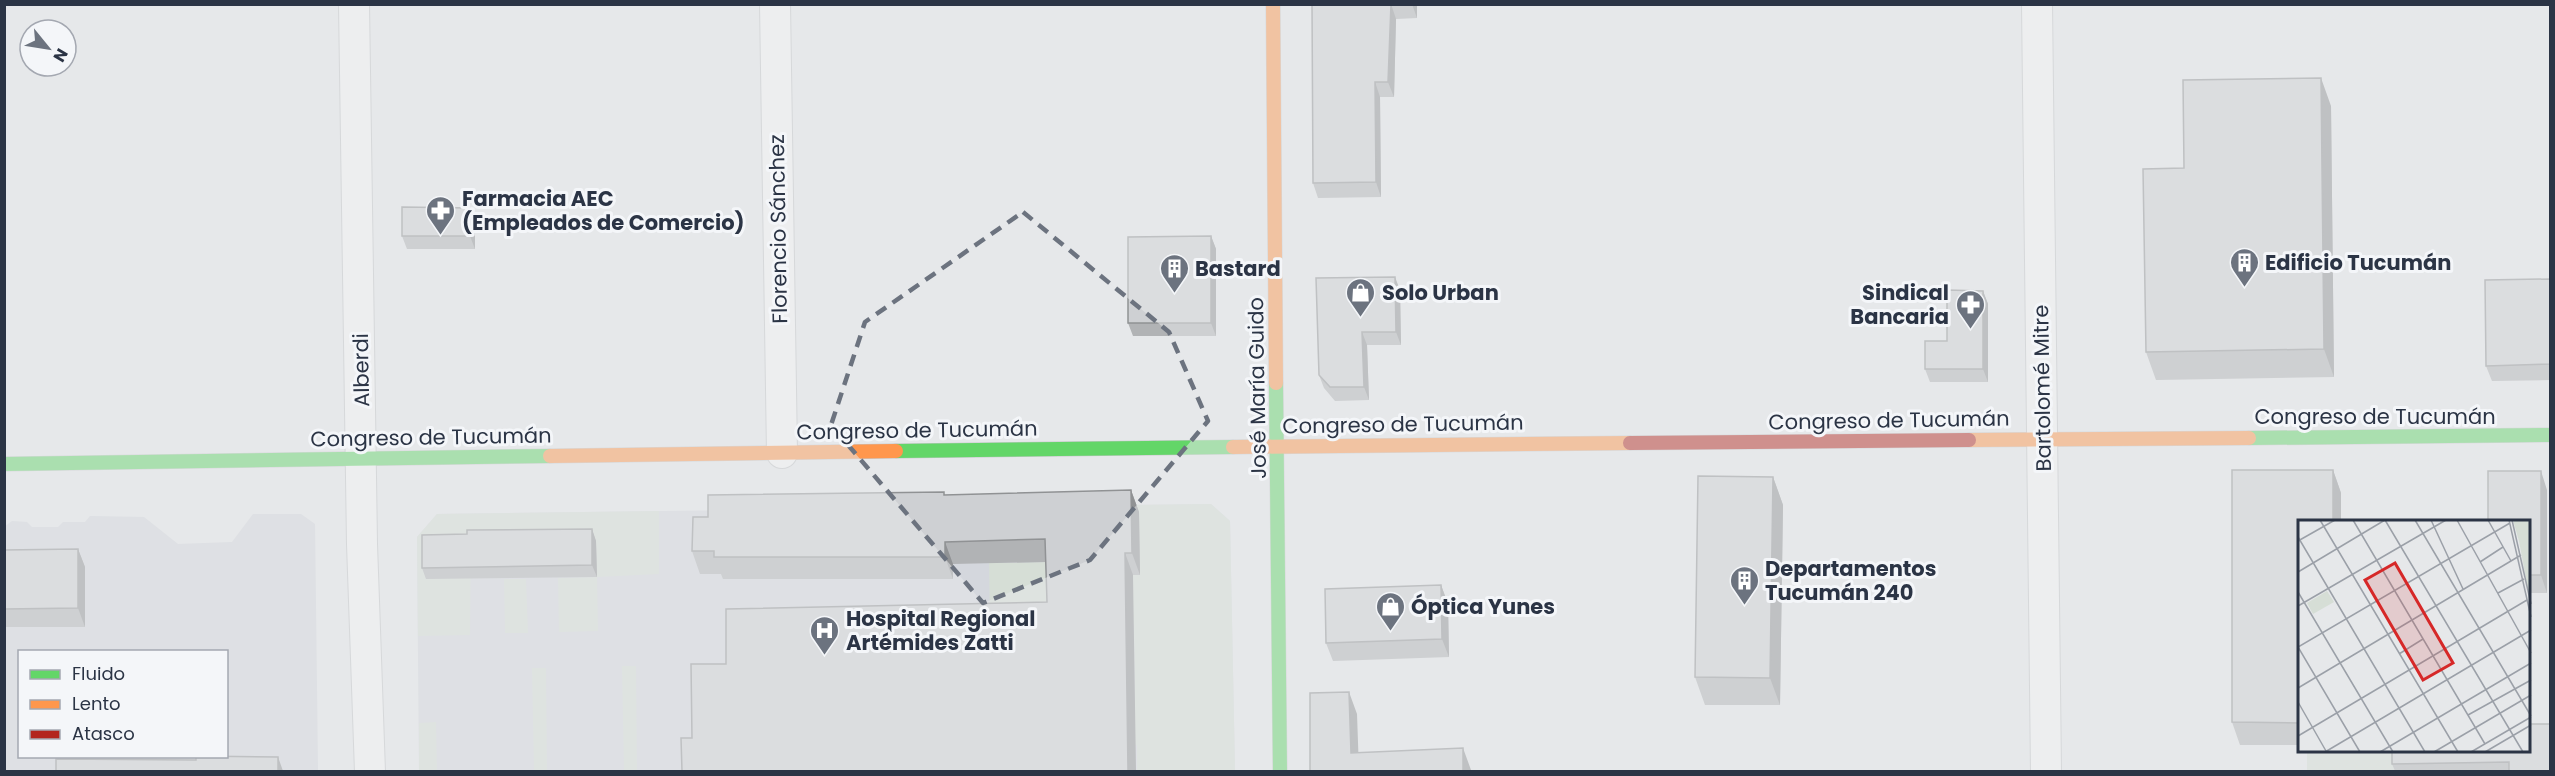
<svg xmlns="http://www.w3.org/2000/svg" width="2555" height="776" font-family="Poppins,sans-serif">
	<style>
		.built { fill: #d4d7dd; fill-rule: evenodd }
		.green { fill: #d6ded6 }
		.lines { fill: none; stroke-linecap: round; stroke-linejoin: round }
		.street-casing { stroke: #c4c6c8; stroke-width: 32 }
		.fast-casing { stroke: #c4c6c8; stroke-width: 15 }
		.slow-casing { stroke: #c4c6c8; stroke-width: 15 }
		.jam-casing { stroke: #c4c6c8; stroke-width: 15 }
		.street { stroke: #f5f6f7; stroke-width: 30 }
		.fast { stroke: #63d668; stroke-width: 14 }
		.slow { stroke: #ff974d; stroke-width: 14 }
		.jam { stroke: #b3261e; stroke-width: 14 }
		.wall { fill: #b1b3b5 }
		.shaded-wall { fill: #909294 }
		.building { fill: #ced0d3; stroke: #909294; stroke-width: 1.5 }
		.marked { fill: none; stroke: #6c737f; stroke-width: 4.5; stroke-dasharray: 12 8; stroke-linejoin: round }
		.labels { text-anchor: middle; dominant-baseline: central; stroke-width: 6; stroke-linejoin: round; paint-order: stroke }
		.poi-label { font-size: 21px; font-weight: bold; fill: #2b3445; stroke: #f4f6f9; text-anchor: start }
		.street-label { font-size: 21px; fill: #2b3445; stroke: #f4f6f9 }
		.inset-road { fill: none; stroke: #9ba0a8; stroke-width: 1.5 }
		.view { fill: #d62828; fill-opacity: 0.15; stroke: #d62828; stroke-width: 3 }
		.inset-edge { fill: none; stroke: #2b3445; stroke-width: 3 }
	</style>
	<rect width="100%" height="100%" fill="#e6e8ea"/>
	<path class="built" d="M1211,504L1230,521L1235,771H419L417,537L437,514Z
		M253,514H301L315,524L318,771H5L4,527L12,521L27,522L32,527H58L63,522H85L90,516L144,517L178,544L232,542ZM20,652H226V756H20Z"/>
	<path class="green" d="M1211,504L1230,521L1235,771H1137V745L982,748L1135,713L1134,624L990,626L989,563L1053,562L1140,575L988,507Z
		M659,511V574L597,577L598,631L559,632L558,578L597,577L471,543L470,635L418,636L417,537L437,514Z
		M504,579H526L528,633H505Z
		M622,666H636L637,771H624Z
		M532,668H546L547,771H534Z
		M436,722L437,771H419V723Z
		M2307,751H2399V771H2307Z"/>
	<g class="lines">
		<defs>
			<path id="street" d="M354,4L362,544L370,772
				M775,4L782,453
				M2037,4L2046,772"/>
			<path id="fast" d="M1276,383L1280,772
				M2249,438L2550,435
				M896,451L1233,447
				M4,464L550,456"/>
			<path id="slow" d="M1273,4L1276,383
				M1969,440L2249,438
				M1233,447L1630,443
				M550,456L896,451"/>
			<path id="jam" d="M1630,443L1969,440"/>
		</defs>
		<use href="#street" class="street-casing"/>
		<use href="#fast" class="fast-casing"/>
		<use href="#slow" class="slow-casing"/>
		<use href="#jam" class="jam-casing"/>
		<use href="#street" class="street"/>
		<use href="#fast" class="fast"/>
		<use href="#slow" class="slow"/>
		<use href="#jam" class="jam"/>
	</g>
	<path class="wall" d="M1312,4H1417V18L1396,19L1394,97H1380L1381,197L1318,198L1313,183Z
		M2331,106L2334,377L2156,380L2146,352L2184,168Z
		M475,221V249H407L402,236Z
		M1211,236L1216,249V336H1133L1128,323Z
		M2550,279V380L2492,381L2486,366Z
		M1400,290L1401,345H1367L1369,400L1335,401L1324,388L1319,375Z
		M1983,291L1988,304V382H1930L1925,369L1947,341Z
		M2232,470H2333L2341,493V521H2300V745H2240L2232,722Z
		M1773,477L1783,505L1780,705H1705L1695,677Z
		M1131,490L1139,512L1140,575H1133L682,771L692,738L726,664L1047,602L1046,562L953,564V579H723L721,574H700L692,551L708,517L945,495Z
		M2547,490V593H2529V521Z
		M592,529L596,541L597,577L426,579L422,568Z
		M78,549L85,567V627H4V550Z
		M1441,585L1448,604L1449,657L1333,661L1326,643Z
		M2550,724V771H2395L2392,764Z"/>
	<path class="shaded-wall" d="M1391,4L1396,19L1394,97L1388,82Z
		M1412,4H1417V18Z
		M2321,78L2331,106L2334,377L2324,349Z
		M1375,82L1380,97L1381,197L1376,182Z
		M470,208L475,221V249L470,236Z
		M1211,236L1216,249V336L1211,323Z
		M1395,277L1400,290L1401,345L1396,332Z
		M1983,291L1988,304V382L1983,369Z
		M1362,332L1367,345L1369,400L1364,387Z
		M2333,470L2341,493V521H2333Z
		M2541,471L2547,490V593L2541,575Z
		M1773,477L1783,505L1780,705L1770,678Z
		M1131,490L1139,512L1140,575L1132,553Z
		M592,529L596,541L597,577L592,565Z
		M945,542L953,564V579L945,557Z
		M78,549L85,567V627L78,608Z
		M1125,553L1133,575L1136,771H1128Z
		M1441,585L1448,604L1449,657L1442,639Z
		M1349,692L1357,714L1359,771L1351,753Z
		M1463,748L1471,770V771H1463Z
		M278,757L283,771H278Z"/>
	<path class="building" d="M1312,4H1391L1388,82H1375L1376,182L1313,183Z
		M2321,78L2324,349L2146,352L2143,169L2184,168L2183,80Z
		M402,207L470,208V236H402Z
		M1211,236V323H1128V237Z
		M1395,277L1396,332H1362L1364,387H1330L1319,375L1316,278Z
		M2550,279V364L2486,366L2485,280Z
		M1947,290L1983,291V369H1925V341H1947Z
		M2232,470H2333V521H2300V723L2232,722Z
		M2488,471H2541V575H2529V521H2488Z
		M1698,476L1773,477L1770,678L1695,677Z
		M1131,490L1132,553H1125L1128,771H681H682L681,738H692L691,664H726V609L1047,602L1045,539L945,542V557H714V551H692L693,517H708V495L944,492V495Z
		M592,529V565L422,568V535L467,534V530Z
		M78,549V608L4,609V550Z
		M1441,585L1442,639L1326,643L1325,589Z
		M1349,692L1351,753L1463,748V771H1310V693Z
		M2529,724H2550V771H2509V762L2392,764V750H2529Z
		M196,756L278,757V771H281H56V759L196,760Z"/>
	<path d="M0 0H2555V776H0ZM1023,212L1169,332L1208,421L1090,560L983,603L831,425L865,322Z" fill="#e6e8ea" fill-opacity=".55" fill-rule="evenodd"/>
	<path class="marked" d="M1023,212L1169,332L1208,421L1090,560L983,603L831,425L865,322Z"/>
	<defs>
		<symbol id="pharmacy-pin" viewBox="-11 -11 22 30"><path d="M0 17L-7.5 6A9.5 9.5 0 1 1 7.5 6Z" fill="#6c737f" stroke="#f4f6f9"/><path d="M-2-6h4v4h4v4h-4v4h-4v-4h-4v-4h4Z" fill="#fff"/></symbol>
		<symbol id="building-pin" viewBox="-11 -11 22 30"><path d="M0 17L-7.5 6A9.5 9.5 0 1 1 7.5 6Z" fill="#6c737f" stroke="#f4f6f9"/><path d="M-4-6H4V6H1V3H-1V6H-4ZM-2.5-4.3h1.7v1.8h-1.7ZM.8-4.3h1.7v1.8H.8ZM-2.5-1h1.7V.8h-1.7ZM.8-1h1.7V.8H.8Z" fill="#fff"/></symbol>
		<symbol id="shop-pin" viewBox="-11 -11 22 30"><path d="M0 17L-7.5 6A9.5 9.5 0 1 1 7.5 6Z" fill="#6c737f" stroke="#f4f6f9"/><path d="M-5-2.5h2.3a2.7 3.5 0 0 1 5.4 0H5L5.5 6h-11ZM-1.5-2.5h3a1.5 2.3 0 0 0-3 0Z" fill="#fff"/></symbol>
		<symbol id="hospital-pin" viewBox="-11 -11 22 30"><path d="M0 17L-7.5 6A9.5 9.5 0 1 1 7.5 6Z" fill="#6c737f" stroke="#f4f6f9"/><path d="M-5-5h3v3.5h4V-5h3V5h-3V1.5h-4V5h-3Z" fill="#fff"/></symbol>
	</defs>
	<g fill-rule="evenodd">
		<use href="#pharmacy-pin" x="424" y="194" width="33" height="45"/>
		<use href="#building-pin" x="2228" y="246" width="33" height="45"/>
		<use href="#building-pin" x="1158" y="252" width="33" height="45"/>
		<use href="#shop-pin" x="1344" y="276" width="33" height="45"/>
		<use href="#pharmacy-pin" x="1954" y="288" width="33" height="45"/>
		<use href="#building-pin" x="1728" y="564" width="33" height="45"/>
		<use href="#shop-pin" x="1374" y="590" width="33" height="45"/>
		<use href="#hospital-pin" x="808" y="614" width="33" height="45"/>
	</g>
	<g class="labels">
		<g class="poi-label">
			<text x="462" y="198">Farmacia AEC<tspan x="462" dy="24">(Empleados de Comercio)</tspan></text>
			<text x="2265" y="262">Edificio Tucumán</text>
			<text x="1195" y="268">Bastard</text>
			<text x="1382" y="292">Solo Urban</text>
			<text x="1949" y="292" text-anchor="end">Sindical<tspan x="1949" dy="24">Bancaria</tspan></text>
			<text x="1765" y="568">Departamentos<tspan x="1765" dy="24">Tucumán 240</tspan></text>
			<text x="1411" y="606">Óptica Yunes</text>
			<text x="846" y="618">Hospital Regional<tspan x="846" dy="24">Artémides Zatti</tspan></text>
		</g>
		<g class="street-label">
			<text transform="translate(778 229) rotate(-91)">Florencio Sánchez</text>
			<text transform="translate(361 370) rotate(-91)">Alberdi</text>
			<text transform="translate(1257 388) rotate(-91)">José María Guido</text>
			<text transform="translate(2042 388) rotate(-91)">Bartolomé Mitre</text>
			<text x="2375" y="416">Congreso de Tucumán</text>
			<text transform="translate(1889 420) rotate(-1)">Congreso de Tucumán</text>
			<text transform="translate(1403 424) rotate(-1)">Congreso de Tucumán</text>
			<text transform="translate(917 430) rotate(-1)">Congreso de Tucumán</text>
			<text transform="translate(431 437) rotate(-1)">Congreso de Tucumán</text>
		</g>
	</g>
	<g transform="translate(2298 520)">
		<rect width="232" height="232" fill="#e6e8ea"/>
		<path d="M215,0L231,1L232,81L221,21ZM29,71L36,82L15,94L9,83Z" fill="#d6ded6"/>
		<path class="inset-road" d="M22,0L160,232M55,0L187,224M87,0L225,232M117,0L233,196M133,0L165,69M159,0L233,133M190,0L213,41M211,0L233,97M214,0L233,84M0,17L127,232M0,21L37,0M182,42L205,27M0,52L87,0M0,72L95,232M200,73L226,59M0,86L148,0M101,134L125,119M0,168L223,35M0,182L28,231M170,195L233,160M0,216L229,80M27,232L233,110M62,232L0,127L212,3M82,232L233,143M136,232L233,175M173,232L233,197M187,232L233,205"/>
		<path class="view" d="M97,43L155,143L125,160L67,60Z"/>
		<rect width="232" height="232" class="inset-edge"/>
	</g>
	<rect width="2555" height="776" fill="none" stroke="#2b3445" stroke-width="12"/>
	<rect x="18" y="650" width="210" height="108" fill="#f4f6f9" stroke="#a4a8b1" stroke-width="1.5"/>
	<rect x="30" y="670" width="30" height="9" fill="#63d668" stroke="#a4a8b1" stroke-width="1.5"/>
	<text x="72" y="680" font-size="18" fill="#2b3445">Fluido</text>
	<rect x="30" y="700" width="30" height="9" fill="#ff974d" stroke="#a4a8b1" stroke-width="1.5"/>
	<text x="72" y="710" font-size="18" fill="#2b3445">Lento</text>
	<rect x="30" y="730" width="30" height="9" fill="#b3261e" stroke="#a4a8b1" stroke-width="1.5"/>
	<text x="72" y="740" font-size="18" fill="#2b3445">Atasco</text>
	<g transform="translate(48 48) rotate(120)"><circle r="28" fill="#f4f6f9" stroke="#a4a8b1" stroke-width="1.5"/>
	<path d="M0-4.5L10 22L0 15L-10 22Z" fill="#6c737f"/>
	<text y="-9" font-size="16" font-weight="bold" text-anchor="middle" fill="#2b3445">N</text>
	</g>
</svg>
